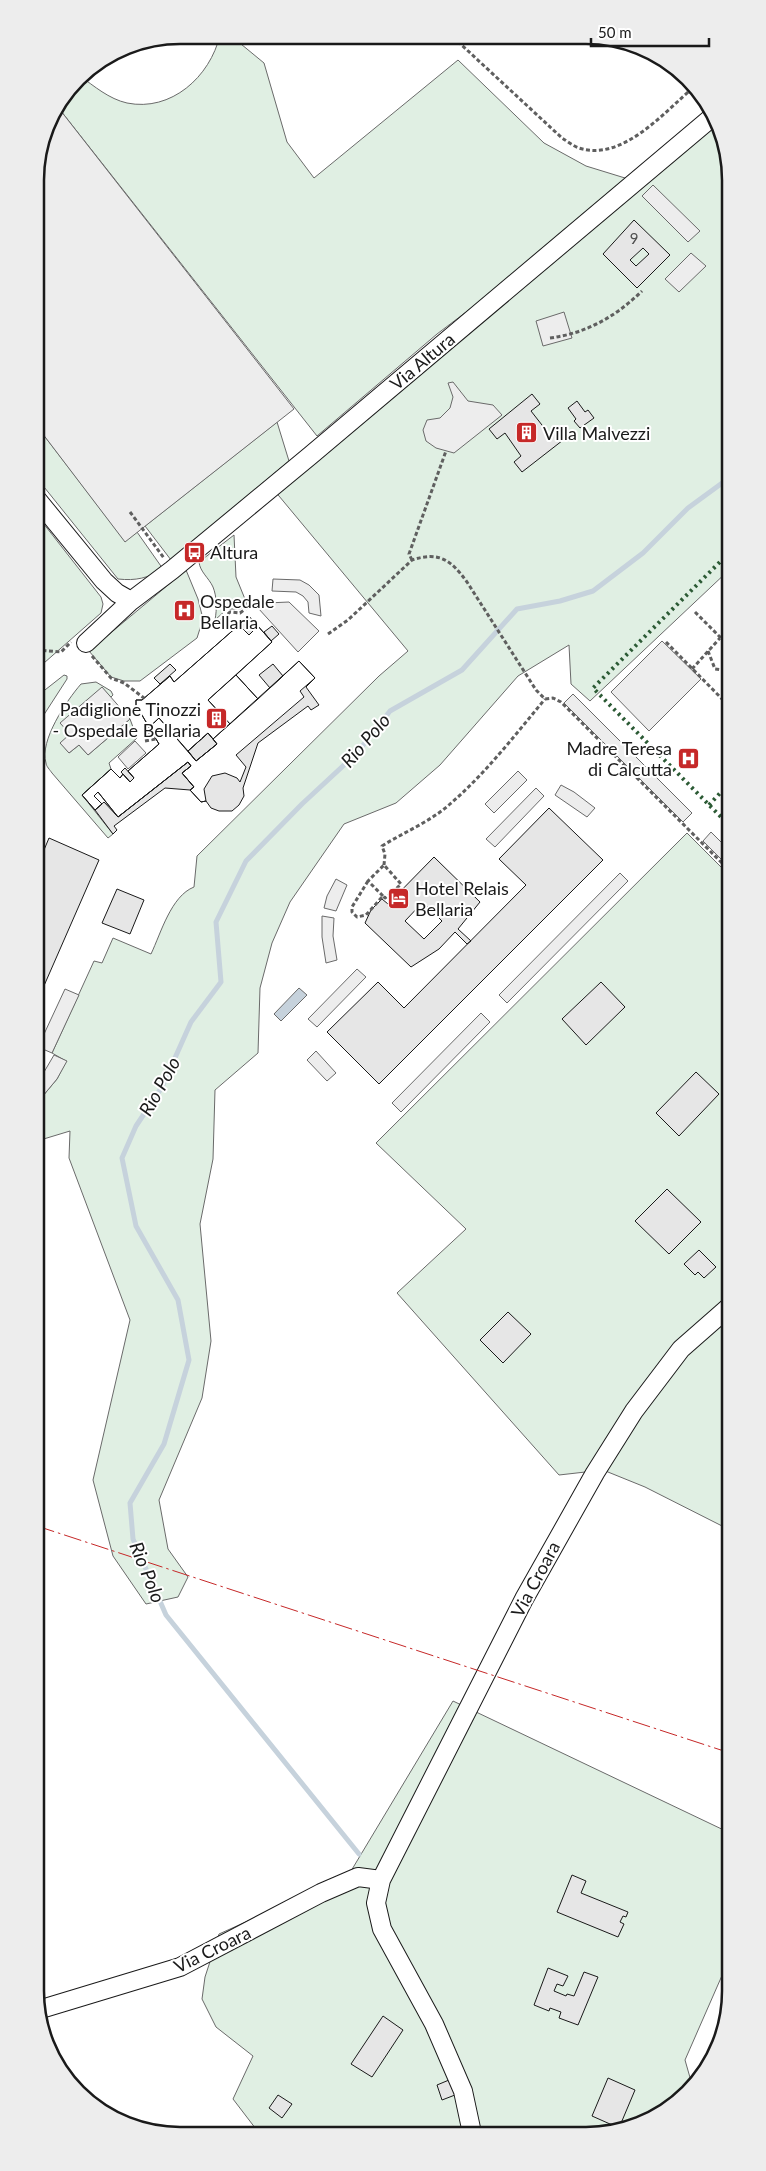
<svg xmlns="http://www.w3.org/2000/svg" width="766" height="2171" font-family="Lato,sans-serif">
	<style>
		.green { fill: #e0efe3; stroke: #6a6a6a }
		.parking { fill: #ededed; stroke: #6a6a6a }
		.water { fill: #c6d2dc; stroke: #6a6a6a }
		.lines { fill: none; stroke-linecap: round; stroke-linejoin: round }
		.stream { stroke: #c6d2dc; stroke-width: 5 }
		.building { fill: #e6e6e6; stroke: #1a1a1a; fill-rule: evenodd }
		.minor-casing { stroke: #1a1a1a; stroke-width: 20 }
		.path { stroke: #5f5f5f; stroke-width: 3; stroke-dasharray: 4 2.5; stroke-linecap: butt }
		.minor { stroke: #fff; stroke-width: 18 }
		.hedge { stroke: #2b5a34; stroke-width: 4; stroke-dasharray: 2.5 4; stroke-linecap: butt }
		.power { stroke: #c62828; stroke-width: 1; stroke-dasharray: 18 4 2.5 4; stroke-linecap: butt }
		.labels { text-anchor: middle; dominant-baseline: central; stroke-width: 4; stroke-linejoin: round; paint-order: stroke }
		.number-label { font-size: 15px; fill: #4d4d4d }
		.street-label { font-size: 18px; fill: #1a1a1a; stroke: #fff }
		.poi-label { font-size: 18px; fill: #1a1a1a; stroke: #fff; text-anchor: start }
		.water-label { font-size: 19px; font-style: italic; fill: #1a1a1a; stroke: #fff }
		.rim { fill: none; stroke: #1a1a1a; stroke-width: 2.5 }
	</style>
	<rect width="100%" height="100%" fill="#fff"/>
	<path class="green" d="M220,35H230L264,63L287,142L314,178L458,60L544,143L586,166L638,182L711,120L728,151L729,570L590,701L571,684L569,645L518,676L440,765L396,803L344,824L290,902L272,943L260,988L258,1053L215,1090L213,1159L200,1224L211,1341L202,1398L159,1500L168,1549L188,1577L178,1597L146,1604L113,1556L93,1480L130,1320L69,1158L70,1131L37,1141V1103L57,1079L66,1061L52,1053L94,961L102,963L113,938L151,954C161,933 171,896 194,887L197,856L379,676L408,651L274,490L629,189L437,334L317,436L57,106L80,76C94,86 109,99 127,103C171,112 210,77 220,35Z
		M277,422L289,461L171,560L145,526Z
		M36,425L125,541L137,532L163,569C148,578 136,581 118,579L36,477Z
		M36,514L101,597L103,604L101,613L36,670Z
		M234,535L236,577L247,604L240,609H227L215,620C217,609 217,597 213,587C209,578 200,572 199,562Z
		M186,570L198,599L203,619L197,638L140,681H124L111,677L89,651Z
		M64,675L67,676V679L36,727V697Z
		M96,682L111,691L113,695L111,697L102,688L70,735L61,743L69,753L79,745L88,755L130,719L137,738L109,763L111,769L82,795L113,834L108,838L52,773C50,770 46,766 46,763C39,741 67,700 81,684Z
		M687,833L729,875L730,1530L645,1487L603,1470L559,1475L397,1293L466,1229L376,1143Z
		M453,1701L730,1833L731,1955L685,2060L693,2088L659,2116L615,2133H259L233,2099L253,2056L216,2027L202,1999L205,1977L219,1934L348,1876Z"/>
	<path class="parking" d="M57,106L294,409L125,542L36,425L35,170L50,115Z
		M653,185L700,231L688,242L642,196Z
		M691,253L706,266L679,292L665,279Z
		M564,312L572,338L543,346L536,321Z
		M453,382L468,401L493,405L502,415L454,453L436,448L426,441L423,430L427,420L440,418L450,408L453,397L448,383Z
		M273,579L300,580L309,585L319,595L321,616L309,613L308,602L303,596L296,592L272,591Z
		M289,602L319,631L298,652L258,608L267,603Z
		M662,641L701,679L649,731L611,692Z
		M102,687L130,719L88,755L79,745L69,753L60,743L70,734L60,723Z
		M573,694L692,813L683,822L564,703Z
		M135,741L146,753L128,769L118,757Z
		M518,771L527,780L494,813L485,804Z
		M561,785L574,792L595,808L587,817L555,795Z
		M536,788L544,796L495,847L486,839Z
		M711,832L729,850V867L703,841Z
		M620,873L628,881L507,1003L499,995Z
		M336,879L347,885L336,911L324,908L327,896Z
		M322,916L334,918L333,936L337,960L326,963L322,937Z
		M357,969L366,977L317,1027L308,1019Z
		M65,989L79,995L52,1053L38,1047Z
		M481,1013L490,1022L401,1112L392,1103Z
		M316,1051L336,1073L327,1081L307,1060Z
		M54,1055L67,1061L57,1079L37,1103V1084Z"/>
	<path class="water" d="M299,988L307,995L281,1021L274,1014Z"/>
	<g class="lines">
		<path class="stream" d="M359,1854L166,1615L133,1539L130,1503L164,1444L189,1360L178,1300L136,1226L122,1158L136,1126L162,1087L191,1022L221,982L216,922L246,861L302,804L357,753L390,711L462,670L517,609L560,601L593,591L643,553L688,508L729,478"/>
	</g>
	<path class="building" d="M634,220L670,255L637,288L603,254ZM643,248L649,254L636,266L630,260Z
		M532,394L540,404L531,411L549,434L558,427L567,437L522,472L514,462L521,456L505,433L497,439L489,429Z
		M577,401L585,412L588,410L594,418L580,428L574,421L576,419L568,408Z
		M249,616L272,642L236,675L258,699L299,661L315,678L306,687L319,705L311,710L308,706L258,743L243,788L244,796L239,805L232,811H219L211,808L206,801L201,802L190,790L194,787L182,773L191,766L188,762L118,817L98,792L94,796L102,804L95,810L82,795L111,769L120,778L123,774L130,782L134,778L128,771L159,744L153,734L146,733L149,727L136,705V700H142L170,676L174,682L239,625L249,635L253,631L243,621ZM208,733L217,744L196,761L188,751Z
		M249,616L272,642L208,700L230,724L213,739L208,733L188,751L159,718L149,727L136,705V700H142L170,676L174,682L239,625L249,635L253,631L243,621Z
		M243,621L253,631L249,635L239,625Z
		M272,626L279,634L271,641L264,632Z
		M299,661L315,678L300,691L304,697L236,755L246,767L240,782L237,778L225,773L212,776L204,789L206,801L201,802L190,790L194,787L182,773L191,766L188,762L118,817L98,792L94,796L102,804L95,810L82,795L111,769L120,778L123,774L130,782L134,778L128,771L159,744L153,734L148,735L146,731L159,718L196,761L217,744L213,739Z
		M170,664L176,670L160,684L154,678Z
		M273,664L283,676L270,688L259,675Z
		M236,675L258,699L230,724L208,700Z
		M208,733L217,744L196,761L188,751Z
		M188,762L191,766L182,773L194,787L190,790L165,788L114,826L117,830L113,834L95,810L104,802L118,817Z
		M125,768L134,778L130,782L121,772Z
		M549,808L603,860L379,1084L327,1032L378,982L404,1008L526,885L499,859Z
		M49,838L99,860L36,1004V869Z
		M434,857L480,902L458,929L471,941L467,944L455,932L439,949L411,967L365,923L371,910L382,899L388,904ZM423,902L442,921L424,939L405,921Z
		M117,889L144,900L130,934L102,923Z
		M601,982L625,1007L586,1045L562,1019Z
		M696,1072L719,1094L679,1136L656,1113Z
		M667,1189L701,1222L669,1254L635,1221Z
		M699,1250L716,1267L704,1278L698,1272L695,1275L684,1264Z
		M508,1312L531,1334L503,1363L480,1340Z
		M572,1875L586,1881L581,1893L628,1912L626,1917L623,1916L620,1922L624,1924L618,1937L557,1912Z
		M548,1968L568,1976L563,1986L557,1984L554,1991L566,1996L567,1994L574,1996L584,1972L598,1977L578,2025L559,2018L561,2012L550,2008L549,2011L534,2005Z
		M383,2016L403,2030L372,2077L351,2064Z
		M608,2078L635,2090L619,2128L592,2116Z
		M449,2080L455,2095L442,2100L437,2085Z
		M278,2095L292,2104L282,2118L269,2108Z"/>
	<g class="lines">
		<defs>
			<path id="minor" d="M36,498L104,581L117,593L131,601
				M86,643L131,601L172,570L311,455L711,118
				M38,2010L180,1967L321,1893L358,1877L381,1880
				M472,2133L463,2091L434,2024L382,1929L376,1903L381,1880L524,1599L595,1473L634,1411L681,1349L730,1306"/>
		</defs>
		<use href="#minor" class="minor-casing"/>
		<path class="path" d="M453,37L562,138C567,141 573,146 579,148C623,162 664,112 694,87
			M550,338C587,333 615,317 642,291
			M130,512L164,558
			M412,560L409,554L446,451
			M695,612L729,646
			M211,622L222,620L230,612L240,613L263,596
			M328,634L348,620L412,560C439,551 451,560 467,582L536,690L545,699L553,698L561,702L729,870
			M666,642L729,706
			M36,650L61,652L71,642
			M708,651L715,669L729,671
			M92,656L111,678L124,683L144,698
			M692,669L720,638
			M145,741L156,739
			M384,865L385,854L382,846C404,832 430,822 450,804C486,773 515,735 545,699
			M368,881L352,907V912L357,917L366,915L383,896L385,898L393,892
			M383,896L368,881L384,865L401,884L393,892L397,895"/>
		<use href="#minor" class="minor"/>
		<path class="hedge" d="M729,553L593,688L729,825
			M709,805L723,790"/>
		<path class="power" d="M37,1526L730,1753"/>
	</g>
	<defs>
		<symbol id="building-square" viewBox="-11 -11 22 22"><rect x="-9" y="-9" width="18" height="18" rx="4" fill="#c62828" stroke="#fff"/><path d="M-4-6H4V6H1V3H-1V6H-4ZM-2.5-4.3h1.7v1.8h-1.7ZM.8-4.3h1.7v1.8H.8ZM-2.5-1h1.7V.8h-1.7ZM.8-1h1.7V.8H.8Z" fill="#fff"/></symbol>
		<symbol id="bus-square" viewBox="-11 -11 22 22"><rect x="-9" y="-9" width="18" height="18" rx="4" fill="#c62828" stroke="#fff"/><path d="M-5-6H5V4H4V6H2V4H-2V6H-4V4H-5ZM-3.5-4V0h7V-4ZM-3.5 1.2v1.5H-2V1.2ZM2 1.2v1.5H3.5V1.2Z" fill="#fff"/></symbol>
		<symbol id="hospital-square" viewBox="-11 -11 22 22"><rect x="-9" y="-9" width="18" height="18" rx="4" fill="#c62828" stroke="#fff"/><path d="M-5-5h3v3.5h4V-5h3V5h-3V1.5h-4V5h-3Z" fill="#fff"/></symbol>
		<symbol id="hotel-square" viewBox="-11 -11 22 22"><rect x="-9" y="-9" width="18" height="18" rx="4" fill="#c62828" stroke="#fff"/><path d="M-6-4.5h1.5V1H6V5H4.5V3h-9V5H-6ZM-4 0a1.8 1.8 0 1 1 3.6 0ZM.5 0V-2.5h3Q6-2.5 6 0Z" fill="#fff"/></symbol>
	</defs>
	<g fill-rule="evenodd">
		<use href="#building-square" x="514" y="420" width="25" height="25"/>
		<use href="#bus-square" x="182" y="540" width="25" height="25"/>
		<use href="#hospital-square" x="172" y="598" width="25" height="25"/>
		<use href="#building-square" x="204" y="706" width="25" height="25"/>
		<use href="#hospital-square" x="676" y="746" width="25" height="25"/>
		<use href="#hotel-square" x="386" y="886" width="25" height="25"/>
	</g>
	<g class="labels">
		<g class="number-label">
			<text x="634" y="238">9</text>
		</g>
		<g class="street-label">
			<text transform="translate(422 361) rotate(-40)">Via Altura</text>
			<text transform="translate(535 1579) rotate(-62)">Via Croara</text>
			<text transform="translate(212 1949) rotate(-26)">Via Croara</text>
		</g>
		<g class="poi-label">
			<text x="543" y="433">Villa Malvezzi</text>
			<text x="210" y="552">Altura</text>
			<text x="200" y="601">Ospedale<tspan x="200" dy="21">Bellaria</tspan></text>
			<text x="201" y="709" text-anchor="end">Padiglione Tinozzi<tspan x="201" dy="21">- Ospedale Bellaria</tspan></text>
			<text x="672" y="748" text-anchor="end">Madre Teresa<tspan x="672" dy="21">di Calcutta</tspan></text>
			<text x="415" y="888">Hotel Relais<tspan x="415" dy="21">Bellaria</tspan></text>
		</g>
		<g class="water-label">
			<text transform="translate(365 740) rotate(-49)">Rio Polo</text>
			<text transform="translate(159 1086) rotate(-61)">Rio Polo</text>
			<text transform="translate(148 1572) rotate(68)">Rio Polo</text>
		</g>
	</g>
	<path d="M0 0H766V2171H0ZM180 44H586A136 136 0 0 1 722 180V1991A136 136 0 0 1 586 2127H180A136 136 0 0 1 44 1991V180A136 136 0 0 1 180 44Z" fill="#ededed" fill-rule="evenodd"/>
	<path class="rim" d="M180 44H586A136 136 0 0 1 722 180V1991A136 136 0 0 1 586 2127H180A136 136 0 0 1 44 1991V180A136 136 0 0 1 180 44Z"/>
	<path d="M591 38v8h118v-8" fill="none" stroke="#1a1a1a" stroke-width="2.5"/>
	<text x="598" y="38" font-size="15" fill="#1a1a1a" stroke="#ffffff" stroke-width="4" paint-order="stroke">50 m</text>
</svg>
